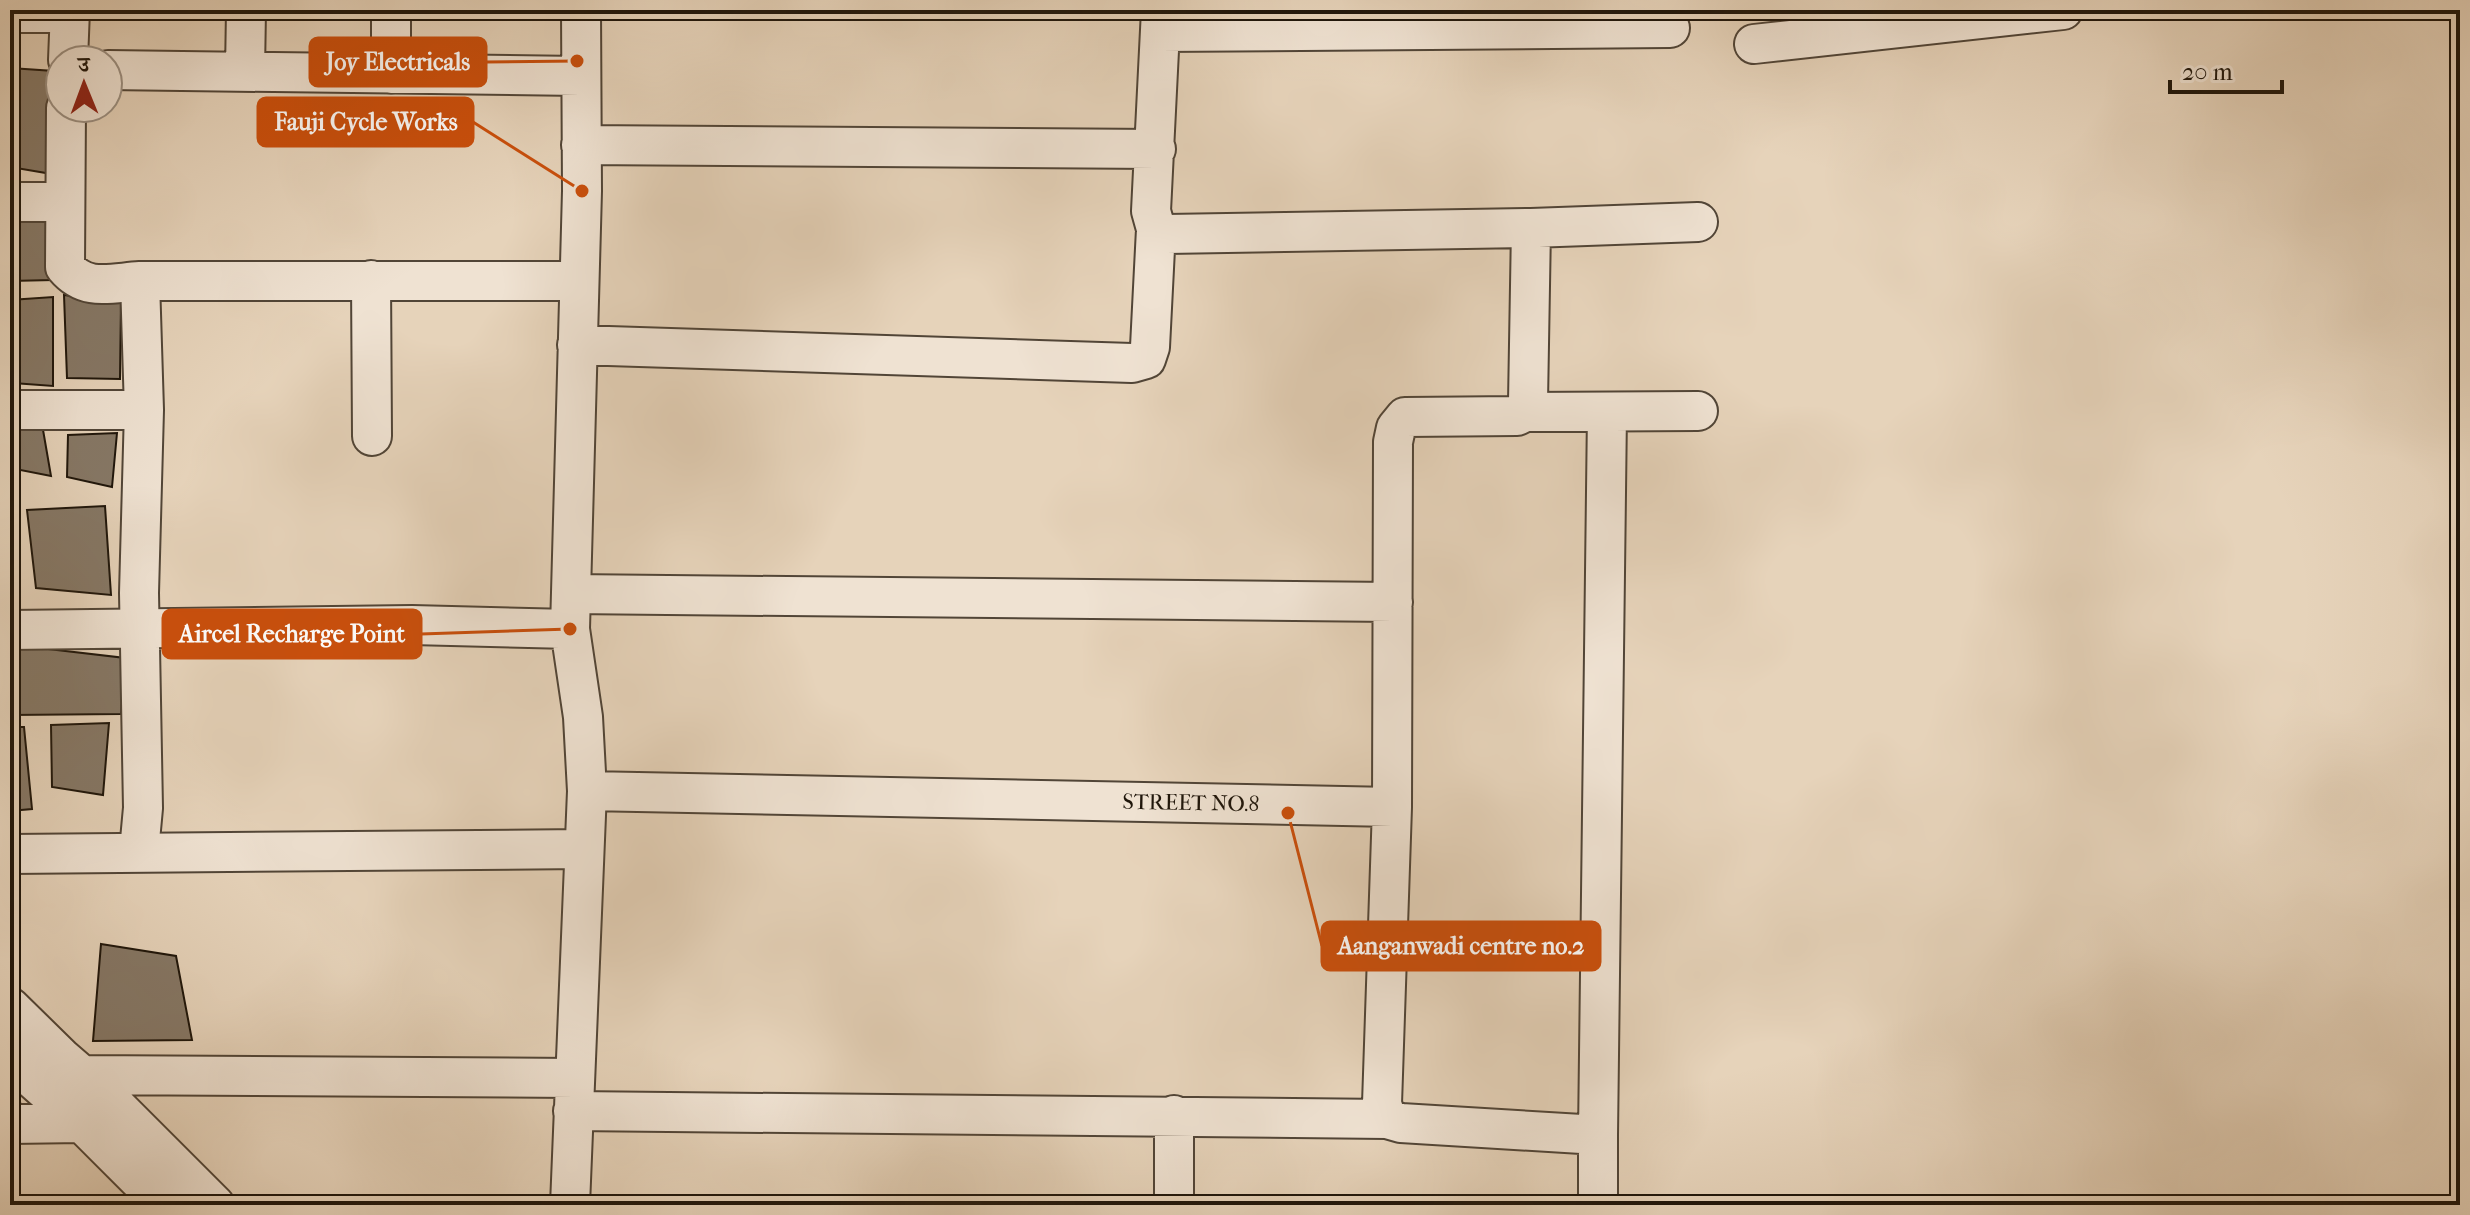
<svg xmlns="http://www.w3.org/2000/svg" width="2470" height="1215" font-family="'IM FELL French Canon','Noto Serif Devanagari',serif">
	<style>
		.building { fill: #867866; stroke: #1f160b; stroke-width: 2 }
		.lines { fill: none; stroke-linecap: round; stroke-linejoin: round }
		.minor-casing { stroke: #514537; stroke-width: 42 }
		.minor { stroke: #efe2d2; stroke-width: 38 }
		.labels { text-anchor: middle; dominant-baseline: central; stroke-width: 6; stroke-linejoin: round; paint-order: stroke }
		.street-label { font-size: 22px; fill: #1f160b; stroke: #efe2d2 }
		.leader { fill: none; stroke: #ca4f0c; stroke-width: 3 }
		.callout-dot { fill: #ca4f0c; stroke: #efe2d2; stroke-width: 3 }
		.callout { fill: #ca4f0c; stroke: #ca4f0c; stroke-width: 3 }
		.callout-label { font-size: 24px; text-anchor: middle; font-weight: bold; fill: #fff }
	</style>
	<rect width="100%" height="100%" fill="#e6d3ba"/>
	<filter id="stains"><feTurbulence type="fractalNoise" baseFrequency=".0025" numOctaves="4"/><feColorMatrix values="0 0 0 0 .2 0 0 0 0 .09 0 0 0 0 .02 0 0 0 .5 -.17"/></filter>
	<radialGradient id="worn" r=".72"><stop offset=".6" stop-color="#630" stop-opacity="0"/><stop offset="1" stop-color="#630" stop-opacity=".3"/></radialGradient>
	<path class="building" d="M10,68L54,71L46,173L10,167Z
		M47,215L53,280L10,281V218Z
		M64,295L121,302L120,379L67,378Z
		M53,297V386L13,383L10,380V300Z
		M42,424L51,476L10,468V426Z
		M117,433L112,487L67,477L68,435Z
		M105,506L111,595L36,588L27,510Z
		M14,645L125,658L121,714L10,715Z
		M109,723L103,795L52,787L51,725Z
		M10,727H24L32,809L10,811Z
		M101,944L176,956L192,1040L93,1041Z
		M10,1092L22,1105H10Z"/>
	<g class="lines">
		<defs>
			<path id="minor" d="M10,13H70
				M1161,32L1670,28
				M1754,44L2063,10
				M68,60L70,10
				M108,70L580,76
				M245,71L246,10
				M391,74V10
				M66,108L65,267C86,292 110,283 140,281L144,410L139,593L143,808L139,851
				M581,145L1156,149
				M10,202H64
				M1156,229L1167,234L1531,228
				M371,280L372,436
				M140,281H579
				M577,345L1132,363L1146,359L1150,347L1156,229L1151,211L1161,10
				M10,410H144
				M1525,412L1698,411
				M571,594L1393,602
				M10,630L412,625L570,629
				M587,791L1392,807L1382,1104L1387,1119L1401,1123L1598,1135V1205
				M1392,807L1393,442L1396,428L1405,417L1517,416L1525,412L1528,402L1531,228L1698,222
				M10,854L583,849
				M10,1007L63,1059L107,1097L215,1205
				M10,1059L82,1123L164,1205
				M81,1075L575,1078
				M573,1111L1387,1119
				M10,1124L82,1123
				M1598,1135L1607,412
				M570,1205L587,791L583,717L570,629L582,191L581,10
				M1174,1205V1115"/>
		</defs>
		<use href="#minor" class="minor-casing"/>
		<use href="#minor" class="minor"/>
	</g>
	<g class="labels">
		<g class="street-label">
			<text transform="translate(1191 803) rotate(1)">STREET NO.8</text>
		</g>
	</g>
	<path class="leader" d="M577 61L486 62M582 191L473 122M570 629L421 634M1288 813L1322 946"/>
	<g class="callout-dot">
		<circle cx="577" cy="61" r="8"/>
		<circle cx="582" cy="191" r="8"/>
		<circle cx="570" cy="629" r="8"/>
		<circle cx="1288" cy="813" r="8"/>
	</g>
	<g class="callout">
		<rect x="310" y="38" width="176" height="48" rx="8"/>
		<rect x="258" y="98" width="215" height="48" rx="8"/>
		<rect x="163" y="610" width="258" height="48" rx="8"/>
		<rect x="1322" y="922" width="278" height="48" rx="8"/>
	</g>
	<g class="callout-label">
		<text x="398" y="70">Joy Electricals</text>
		<text x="366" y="130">Fauji Cycle Works</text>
		<text x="292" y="642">Aircel Recharge Point</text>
		<text x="1461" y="954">Aanganwadi centre no.2</text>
	</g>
	<rect width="2470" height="1215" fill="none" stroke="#e6d3ba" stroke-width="40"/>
	<rect x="12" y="12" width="2446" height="1191" fill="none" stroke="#1f160b" stroke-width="4"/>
	<rect x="20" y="20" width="2430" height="1175" fill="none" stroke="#1f160b" stroke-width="2"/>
	<g transform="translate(84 84) rotate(359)"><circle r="38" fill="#efe2d2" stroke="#9c9082" stroke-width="2"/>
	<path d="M0-6L14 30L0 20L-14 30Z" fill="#8f2418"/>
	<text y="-12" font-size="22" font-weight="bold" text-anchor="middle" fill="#1f160b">उ</text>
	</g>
	<path d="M2170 80v12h112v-12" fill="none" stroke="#1f160b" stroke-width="4"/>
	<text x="2182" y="80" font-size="24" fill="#1f160b" stroke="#efe2d2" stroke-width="6" paint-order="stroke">20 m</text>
	<rect width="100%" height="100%" filter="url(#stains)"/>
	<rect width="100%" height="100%" fill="url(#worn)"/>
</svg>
